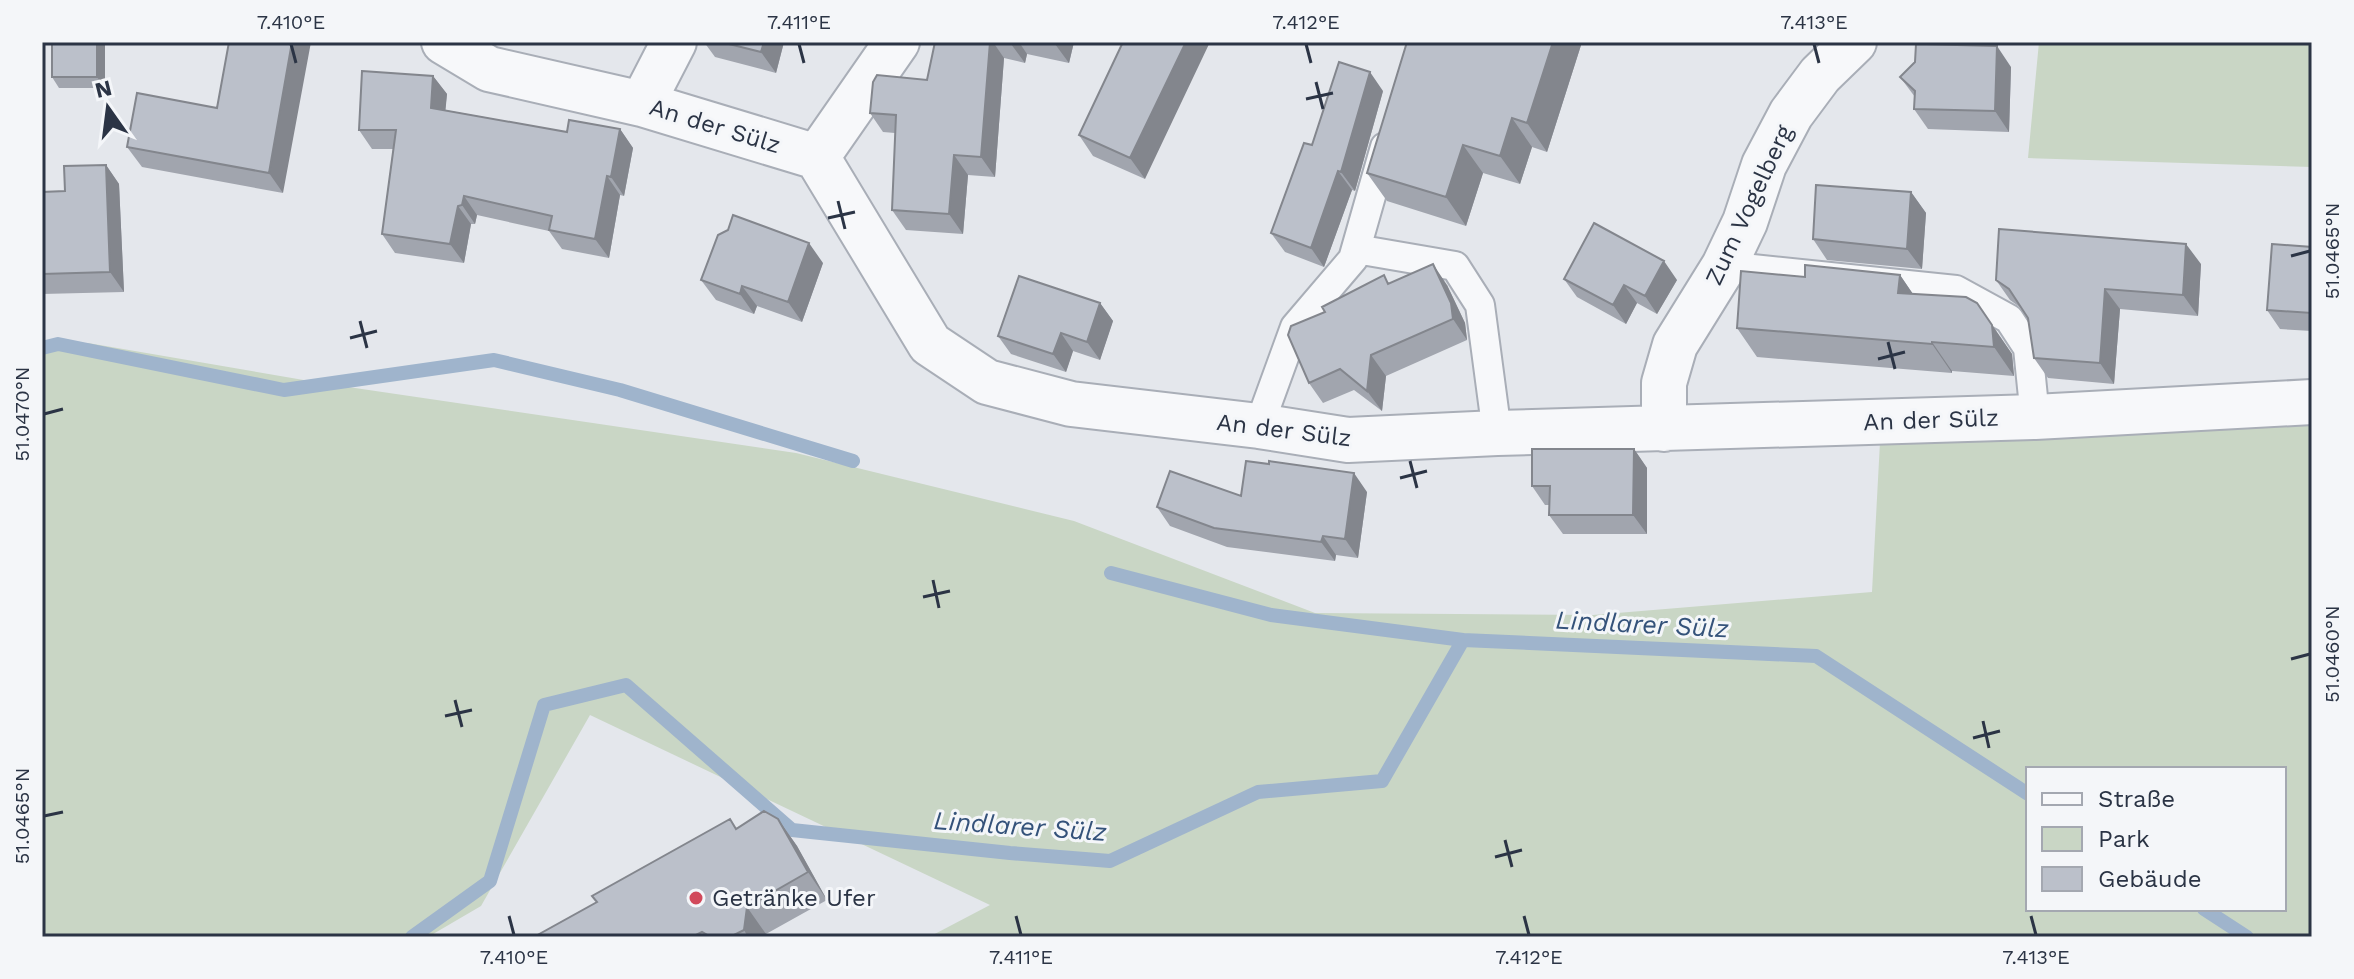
<svg xmlns="http://www.w3.org/2000/svg" width="2354" height="979" font-family="'Work Sans',sans-serif">
	<style>
		.green { fill: #c9d6c5; fill-rule: evenodd }
		.lines { fill: none; stroke-linecap: round; stroke-linejoin: round }
		.stream { stroke: #9fb4cc; stroke-width: 14 }
		.lane-casing { stroke: #a9aeb7; stroke-width: 32 }
		.street-casing { stroke: #a9aeb7; stroke-width: 48 }
		.lane { stroke: #f7f8fa; stroke-width: 28 }
		.street { stroke: #f7f8fa; stroke-width: 44 }
		.wall { fill: #a1a5ae }
		.shaded-wall { fill: #83868d }
		.building { fill: #bbc0ca; stroke: #83868d; stroke-width: 2 }
		.ticks { fill: none; stroke: #2b3445; stroke-width: 3 }
		.poi-dot { fill: #d1495b; stroke: #f4f6f9; stroke-width: 3 }
		.labels { text-anchor: middle; dominant-baseline: central; stroke-width: 6; stroke-linejoin: round; paint-order: stroke }
		.street-label { font-size: 24px; fill: #2b3445; stroke: #f4f6f9 }
		.poi-label { font-size: 24px; fill: #2b3445; stroke: #f4f6f9; text-anchor: start }
		.water-label { font-size: 26px; font-style: italic; fill: #34527a; stroke: #f4f6f9 }
		.neatline { fill: none; stroke: #2b3445; stroke-width: 3 }
		.ticks-label { font-size: 20px; text-anchor: middle; fill: #2b3445 }
	</style>
	<rect width="100%" height="100%" fill="#e4e7ec"/>
	<path class="green" d="M2039,42H2312V167L2028,158Z
		M88,343L321,383L796,453L1074,521L1315,613L1593,615L1872,592L1880,442L2312,410V937H929L990,905L590,715L481,906L428,937H42V350ZM2028,769H2284V909H2028Z"/>
	<g class="lines">
		<path class="stream" d="M42,348L58,344L284,390L494,360L620,390L853,461
			M1111,573L1271,615L1463,640
			M2204,909L2247,937
			M412,937L490,881L544,705L626,685L792,830L1010,853L1110,861L1258,792L1382,781L1463,640L1816,656L2028,794"/>
		<defs>
			<path id="lane" d="M1356,249L1455,266L1480,305L1497,433
				M1724,266L1956,290L2009,319L2028,348L2035,417
				M1259,426L1295,327L1353,259L1385,147"/>
			<path id="street" d="M444,42L489,69L642,104L817,157L930,344L987,382L1071,404L1259,426L1348,440L1497,433L2035,417L2312,402
				M642,104L674,42
				M817,157L897,42
				M1664,429V383L1675,345L1724,266L1745,222L1764,165L1791,114L1820,75L1854,42"/>
		</defs>
		<use href="#lane" class="lane-casing"/>
		<use href="#street" class="street-casing"/>
		<use href="#lane" class="lane"/>
		<use href="#street" class="street"/>
	</g>
	<path class="wall" d="M105,42V88H59L52,77Z
		M229,42L283,193L142,167L127,147L217,108Z
		M704,42H784L776,73L715,57Z
		M935,42H1074L1069,63L1027,54L1025,63L1004,58L995,177L968,175L963,234L906,230L892,210L895,133L883,132L870,113L927,80Z
		M1123,42L1145,179L1093,156L1079,135Z
		M1407,42H1582L1547,152L1532,147L1520,184L1483,173L1466,226L1387,201L1367,173Z
		M2011,67L2009,132L1928,129L1914,109L1915,97L1900,77Z
		M433,76L447,94L445,110L567,132L620,129L633,148L624,196L620,195L609,258L562,249L549,231L477,215L475,224H471L464,263L395,253L382,234L393,149H372L359,130Z
		M1383,91L1355,191L1352,190L1324,267L1285,252L1271,233L1312,145Z
		M106,165L119,184L124,292L42,294V192L65,191Z
		M1911,192L1926,213L1922,269L1827,260L1813,239Z
		M2312,247V331L2280,329L2267,310Z
		M823,263L802,322L757,306L754,314L716,300L701,280Z
		M2201,264L2198,316L2120,309L2114,384L2048,378L2034,358L2028,318L2021,308L2010,300L1996,280Z
		M1900,275L1913,294L1977,303L2012,354L2014,376L1952,371V373L1757,357L1737,328L1805,277Z
		M1564,279L1677,280L1657,314L1637,303L1626,324L1577,297Z
		M1390,283L1447,285L1465,323L1467,340L1386,376L1382,411L1354,390L1323,403L1309,383Z
		M1100,303L1113,321L1100,360L1073,351L1066,372L1011,354L998,336Z
		M1634,449L1647,468V534H1563L1549,515V505H1545L1532,486Z
		M1367,492L1358,558L1336,555L1335,561L1227,547L1170,526L1157,507L1241,496Z
		M730,819L736,829L778,819L797,846L827,900L766,934V937H534L597,902Z"/>
	<path class="shaded-wall" d="M97,42H105V88L97,77Z
		M292,42H311L283,193L269,173Z
		M764,42H784L776,73L761,52Z
		M990,42H993L1004,58L995,177L981,157Z
		M1012,42H1019L1027,54L1025,63L1011,44Z
		M1056,42H1074L1069,63L1055,44Z
		M1186,42H1210L1145,179L1130,158Z
		M1553,42H1582L1547,152L1527,123Z
		M1997,46L2011,67L2009,132L1995,111Z
		M1370,72L1383,91L1355,191L1341,172Z
		M433,76L447,94L444,126L431,108Z
		M1512,118L1532,147L1520,184L1500,156Z
		M620,129L633,148L624,196L611,177Z
		M1463,145L1483,173L1466,226L1446,197Z
		M954,155L968,175L963,234L949,214Z
		M106,165L119,184L124,292L110,272Z
		M1338,171L1352,190L1324,267L1311,248Z
		M607,176L620,195L609,258L595,239Z
		M1911,192L1926,213L1922,269L1907,249Z
		M464,196L477,215L475,224L462,205Z
		M458,206L471,224L464,263L450,244Z
		M809,243L823,263L802,322L788,302Z
		M2186,244L2201,264L2198,316L2183,295Z
		M1664,261L1677,280L1657,314L1645,296Z
		M1433,264L1447,285L1465,323L1467,340L1453,319Z
		M1900,275L1919,303L1898,293Z
		M1624,285L1637,303L1626,324L1613,305Z
		M742,286L757,306L754,314L740,294Z
		M2105,289L2120,309L2114,384L2100,363Z
		M1100,303L1113,321L1100,360L1087,342Z
		M1977,303L2012,354L2014,376L1994,347Z
		M1061,333L1073,351L1066,372L1053,354Z
		M1932,342L1952,371V373L1932,344Z
		M1371,355L1386,376L1382,411L1367,391Z
		M1634,449L1647,468V534L1633,515Z
		M1354,473L1367,492L1358,558L1345,539Z
		M1323,536L1336,555L1335,561L1321,542Z
		M778,819L797,846L827,900L808,872Z
		M747,907L766,934V937H748L744,930Z"/>
	<path class="building" d="M52,42H97V77H52Z
		M229,42H292L269,173L127,147L137,93L217,108Z
		M721,42H764L761,52Z
		M935,42H990L981,157L954,155L949,214L892,210L896,115L870,113L873,82L877,75L927,80Z
		M1123,42H1186L1130,158L1079,135Z
		M1407,42H1553L1527,123L1512,118L1500,156L1463,145L1446,197L1367,173Z
		M1916,44L1997,46L1995,111L1914,109L1915,91L1900,77L1915,62Z
		M1339,62L1370,72L1341,172L1338,171L1311,248L1271,233L1304,143L1312,145Z
		M362,71L433,76L431,108L567,132L569,120L620,129L611,177L607,176L595,239L549,230L552,216L464,196L462,205L458,206L450,244L382,234L396,130H359Z
		M106,165L110,272L42,274V192L65,191L64,166Z
		M1816,185L1911,192L1907,249L1813,239Z
		M733,215L809,243L788,302L742,286L740,294L701,280L718,235L728,230Z
		M1594,223L1664,261L1645,296L1624,285L1613,305L1564,279Z
		M1999,229L2186,244L2183,295L2105,289L2100,363L2034,358L2028,318L2009,289L1996,280Z
		M2272,244L2312,247V313L2267,310Z
		M1433,264L1451,303L1453,319L1371,355L1367,391L1340,369L1309,383L1288,335L1291,326L1325,312L1322,307L1384,275L1388,284Z
		M1805,265L1900,275L1898,293L1966,297L1977,303L1992,325L1994,347L1932,342V344L1737,328L1741,271L1805,277Z
		M1019,276L1100,303L1087,342L1061,333L1053,354L998,336Z
		M1532,449H1634L1633,515H1549L1550,486H1532Z
		M1246,461L1269,464V461L1354,473L1345,539L1323,536L1321,542L1214,528L1157,507L1170,471L1241,496Z
		M764,811L778,819L808,872L747,907L744,930L730,937H711L702,932L692,937H534L597,902L592,896L730,819L736,829Z"/>
	<path class="ticks" d="M291,44L296,63M799,44L804,63M1306,44L1311,63M1814,44L1819,63M1316,82L1323,109M1306,99L1333,93M838,201L845,229M828,218L855,212M2291,256L2310,251M360,321L367,348M350,338L377,331M1888,342L1895,369M1878,359L1905,352M44,414L63,409M1410,461L1417,488M1400,478L1427,471M933,580L939,608M923,597L950,591M2291,659L2310,654M455,700L462,727M445,716L472,710M1983,721L1989,748M1973,738L2000,731M44,816L63,812M1505,840L1512,867M1495,857L1522,850M509,916L514,935M1016,916L1021,935M1524,916L1529,935M2031,916L2036,935"/>
	<circle class="poi-dot" cx="696" cy="898" r="8"/>
	<g class="labels">
		<g class="street-label">
			<text transform="translate(715 126) rotate(17)">An der Sülz</text>
			<text transform="translate(1749 205) rotate(-65)">Zum Vogelberg</text>
			<text transform="translate(1931 420) rotate(-2)">An der Sülz</text>
			<text transform="translate(1284 430) rotate(7)">An der Sülz</text>
		</g>
		<g class="poi-label">
			<text x="712" y="898">Getränke Ufer</text>
		</g>
		<g class="water-label">
			<text transform="translate(1642 624) rotate(3)">Lindlarer Sülz</text>
			<text transform="translate(1020 826) rotate(4)">Lindlarer Sülz</text>
		</g>
	</g>
	<rect width="2354" height="979" fill="none" stroke="#f4f6f9" stroke-width="88"/>
	<rect x="2026" y="767" width="260" height="144" fill="#f4f6f9" stroke="#a4a8b1" stroke-width="2"/>
	<rect x="2042" y="793" width="40" height="12" fill="#f7f8fa" stroke="#a4a8b1" stroke-width="2"/>
	<text x="2098" y="807" font-size="24" fill="#2b3445">Straße</text>
	<rect x="2042" y="827" width="40" height="24" fill="#c9d6c5" stroke="#a4a8b1" stroke-width="2"/>
	<text x="2098" y="847" font-size="24" fill="#2b3445">Park</text>
	<rect x="2042" y="867" width="40" height="24" fill="#bbc0ca" stroke="#a4a8b1" stroke-width="2"/>
	<text x="2098" y="887" font-size="24" fill="#2b3445">Gebäude</text>
	<g transform="translate(108 108) rotate(346)" stroke="#f4f6f9" stroke-width="6" paint-order="stroke">
	<path d="M0-6L14 30L0 20L-14 30Z" fill="#2b3445"/>
	<text y="-12" font-size="22" font-weight="bold" text-anchor="middle" fill="#2b3445">N</text>
	</g>
	<rect x="44" y="44" width="2266" height="891" class="neatline"/>
	<g class="ticks-label">
		<text x="291" y="29">7.410°E</text>
		<text x="799" y="29">7.411°E</text>
		<text x="1306" y="29">7.412°E</text>
		<text x="1814" y="29">7.413°E</text>
		<text transform="translate(2332 251) rotate(-90)" y="7">51.0465°N</text>
		<text transform="translate(22 414) rotate(-90)" y="7">51.0470°N</text>
		<text transform="translate(2332 654) rotate(-90)" y="7">51.0460°N</text>
		<text transform="translate(22 816) rotate(-90)" y="7">51.0465°N</text>
		<text x="514" y="964">7.410°E</text>
		<text x="1021" y="964">7.411°E</text>
		<text x="1529" y="964">7.412°E</text>
		<text x="2036" y="964">7.413°E</text>
	</g>
</svg>
